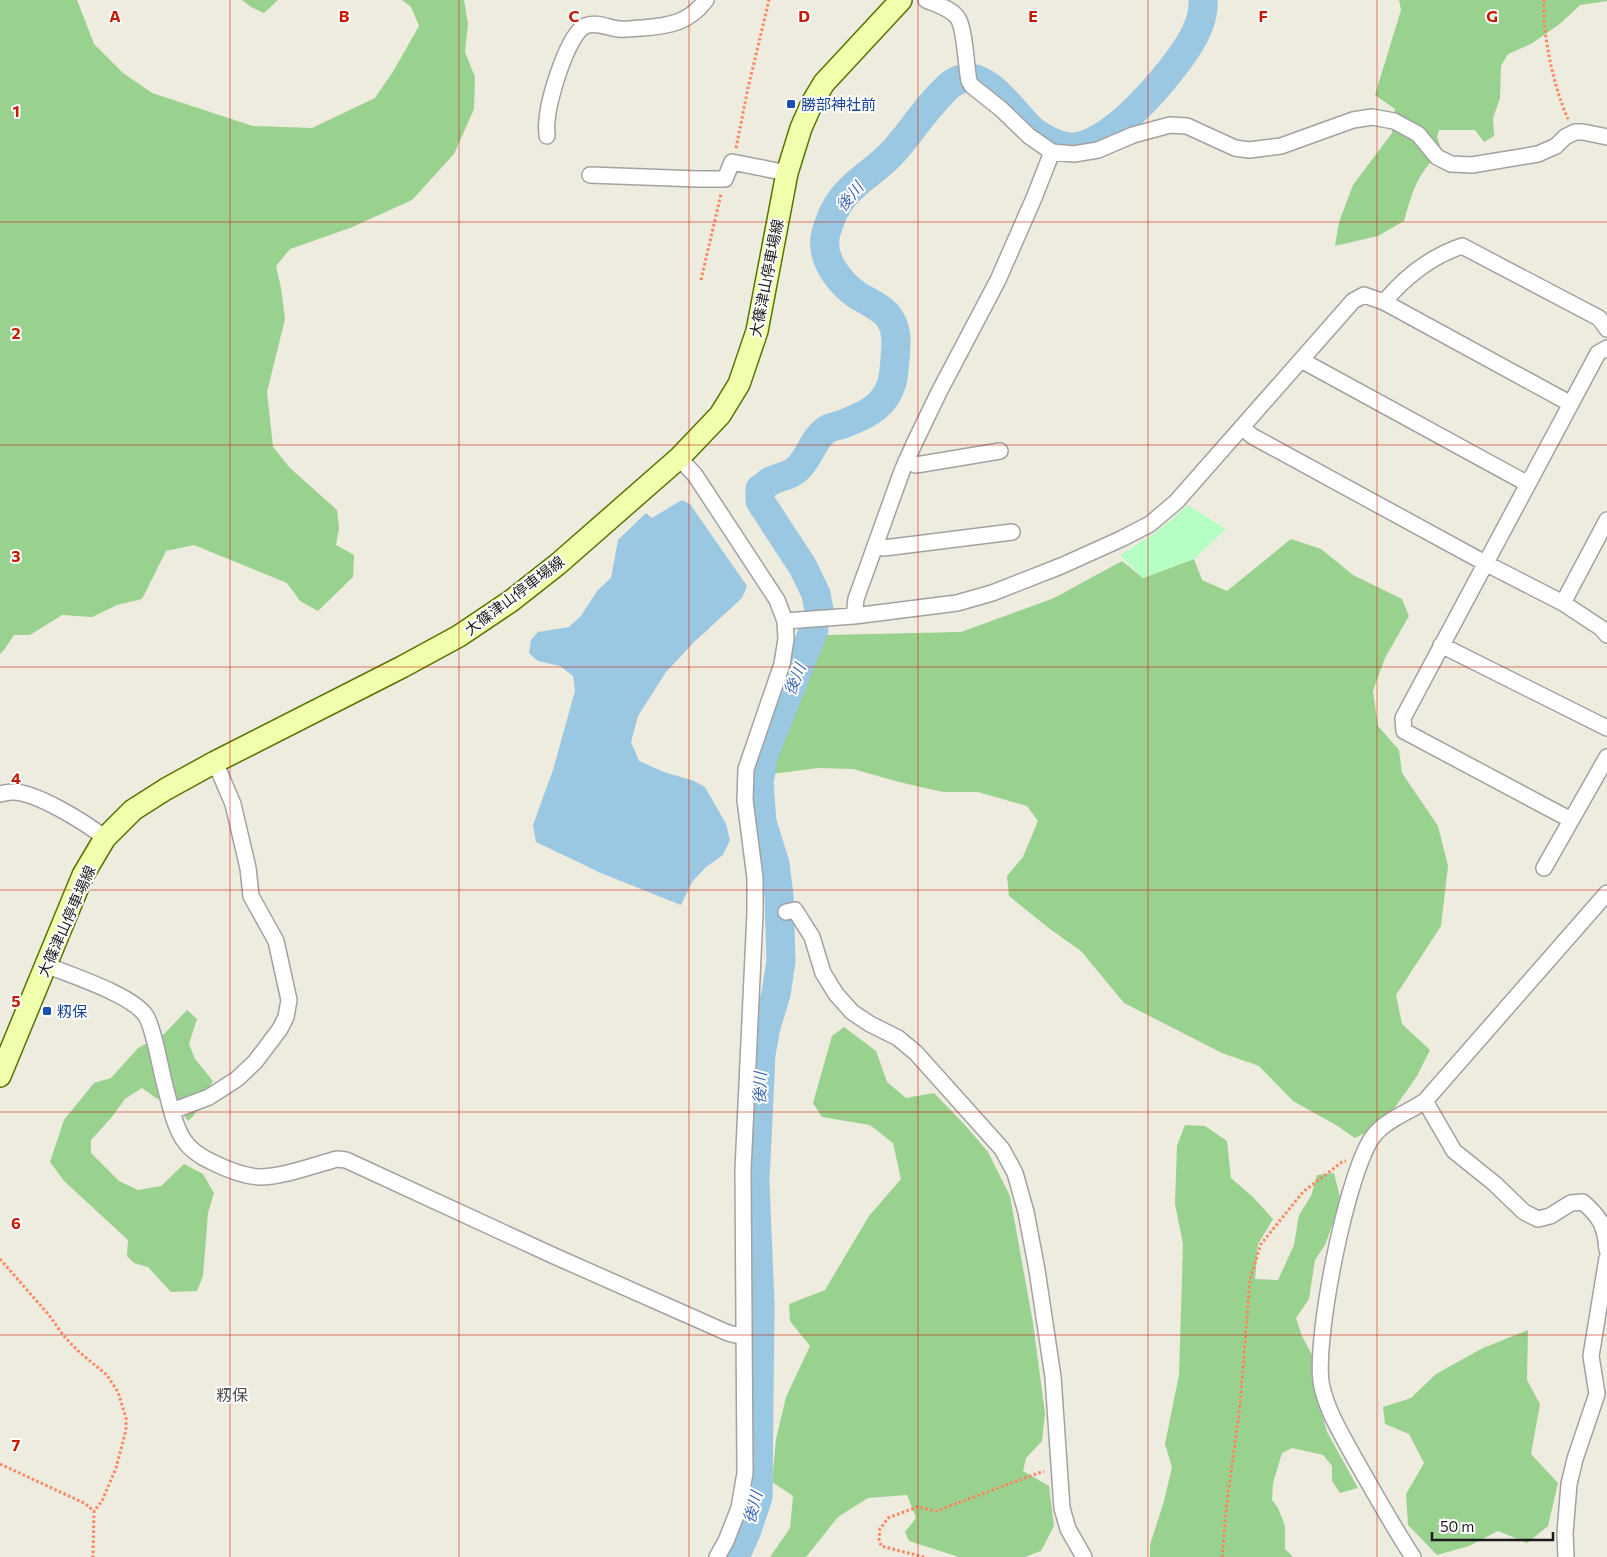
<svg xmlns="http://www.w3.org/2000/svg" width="1607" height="1557" font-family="Commissioner,'Noto Sans JP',sans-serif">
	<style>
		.forest { fill: #99d28f }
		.park { fill: #b5ffc5 }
		.water { fill: #9ac7e1 }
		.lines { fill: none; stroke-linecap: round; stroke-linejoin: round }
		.river { stroke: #9ac7e1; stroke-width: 29 }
		.minor-casing { stroke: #a2a2a2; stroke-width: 18 }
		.secondary-casing { stroke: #577400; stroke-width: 24 }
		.path { stroke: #ff855f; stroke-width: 3; stroke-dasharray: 2.5 2.5; stroke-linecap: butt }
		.minor { stroke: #fff; stroke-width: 15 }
		.secondary { stroke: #efffac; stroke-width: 21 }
		.grid { fill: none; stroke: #c61b00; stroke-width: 1; stroke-opacity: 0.55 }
		.transit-dot { fill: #1a4fb4; stroke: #fff; stroke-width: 2 }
		.labels { text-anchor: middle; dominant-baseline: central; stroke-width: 4; stroke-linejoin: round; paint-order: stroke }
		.transit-label { font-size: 15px; fill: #164399; stroke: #fff; text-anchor: start }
		.street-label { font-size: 15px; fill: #1b1b1b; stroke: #fff }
		.water-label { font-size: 16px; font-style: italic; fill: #3f69b2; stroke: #fff }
		.neighbourhood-label { font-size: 16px; fill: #4e4e4e; stroke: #fff }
		.grid-label { font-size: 16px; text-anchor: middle; font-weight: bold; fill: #c61b00; stroke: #fff; stroke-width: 4; stroke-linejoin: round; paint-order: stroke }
	</style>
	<rect width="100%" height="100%" fill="#eeebdf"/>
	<path class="forest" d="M0,0H77L94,44L123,73L152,93L253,126L312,128L375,98L394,70L419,26L411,7L402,0H464L468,24L465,52L475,77L474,109L454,154L412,200L350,228L290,249L276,266L281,288L285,319L267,392L273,447L290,468L337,510L339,528L336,545L354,555L353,577L318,611L300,601L287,583L194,545L166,551L142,599L117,605L92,617L62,615L30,635H14L4,650L0,654Z
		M242,0H278L264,13L251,7Z
		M1399,0H1607V1L1580,5L1561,23L1531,44L1508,54L1501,66L1500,98L1493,118L1494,136L1484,142L1475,130H1439L1437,137L1442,151C1417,173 1413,190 1404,221L1378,236L1335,246L1339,222L1353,185L1392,133L1395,109L1375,95L1401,10Z
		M1291,539L1321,549L1353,575L1402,599L1409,616L1385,658L1373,691L1378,726L1399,750L1402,773L1438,826L1448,866L1441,926L1396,995L1402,1024L1430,1050L1417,1076L1391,1113L1369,1131L1355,1138L1336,1125L1293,1101L1259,1066L1222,1053L1124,1003L1081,951L1050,929L1009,896L1007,876L1023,857L1038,821L1027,806L978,792H943L899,782L853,769L818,768L772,774L768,757L785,714L813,649L827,635L961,632L1054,598L1122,561L1143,578L1194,559L1202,580L1227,591Z
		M187,1010L197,1019L189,1044L195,1059L213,1081C206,1092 198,1114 188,1121L176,1105L156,1098L142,1088L125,1099L112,1117L91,1140V1153L119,1181L138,1190L161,1186L184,1164L203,1174L214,1193L208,1213L203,1276L197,1291L171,1292L148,1267L134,1263L127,1256L128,1240L64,1181L50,1162L64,1120L94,1083L111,1078L138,1048L164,1034Z
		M844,1027L876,1051L887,1082L906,1098L934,1093L965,1125L988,1152L1010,1196L1033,1323L1045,1413L1042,1441L1026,1458L1023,1471L1049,1486L1054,1526L1041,1551L1025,1557H959L909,1541L905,1532L916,1518L907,1495L868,1498L838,1517L806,1557H770L790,1528L793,1496L772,1482L776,1439L786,1397L810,1346L790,1321L789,1304L825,1290L869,1216L901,1179L893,1143L870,1125L822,1117L813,1103L832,1036Z
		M1185,1125L1205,1126L1227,1141L1231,1178L1253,1197L1273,1219L1258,1244L1255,1279L1278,1280L1294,1245L1299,1215L1311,1196L1317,1175L1334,1173L1341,1201L1325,1245L1315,1260L1309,1299L1296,1318L1302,1336L1313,1357L1319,1403L1327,1432L1358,1488L1340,1493L1332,1481V1466L1323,1455L1292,1448L1282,1453L1273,1483L1272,1500L1278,1508L1285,1526V1549L1293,1557H1150V1545L1164,1501L1172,1467L1165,1444L1179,1375L1183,1244L1175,1204L1177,1146Z
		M1528,1330L1527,1380L1540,1404L1531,1454L1558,1483L1548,1526L1527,1543L1498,1531L1469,1546L1437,1555L1408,1525L1406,1494L1424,1463L1409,1434L1385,1424L1383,1407L1411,1398L1436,1374L1483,1348Z"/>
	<path class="park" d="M1188,505L1226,529L1194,559L1143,578L1120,555C1146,540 1166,526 1188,505Z"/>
	<path class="water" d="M682,500L690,504L747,586L742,598L694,642L666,672L638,716L631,742L639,761L664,772L694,781L705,787L726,824L730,840L723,855L706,867L692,882L681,905L601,873L536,842L533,825L553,770L575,691L573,676L560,666L538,661L529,653L531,640L538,632L569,627L581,616L597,591L611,578L618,540L646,513L652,518Z"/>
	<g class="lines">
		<path class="river" d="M819,610L816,594L803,567L760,501V489C764,487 767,483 771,481C779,477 789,476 796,470C809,460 812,440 826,430C831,427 837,426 843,424C861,417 881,409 889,390C894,381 894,369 895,359C896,345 898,331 890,319C884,308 868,302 857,295C840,283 822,261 825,238C826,231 832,214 836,208C849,183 876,172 894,151C913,130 928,104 950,85C981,59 1012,112 1032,130C1042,138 1057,146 1069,147C1108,151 1172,73 1190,43C1198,30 1204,15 1203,0
			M735,1557L747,1530L758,1497L760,1304L755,1181L761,1054L766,1027L776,994L781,961L779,895L775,864L762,822L759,782L764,754L814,629"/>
		<defs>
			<path id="minor" d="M926,0C935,4 950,8 957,17C965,26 966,67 969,81L972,86L1001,109L1029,136L1052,152L1074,154L1098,150L1133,135L1170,125L1187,126L1235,148L1249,150L1281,146L1353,120L1372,117L1394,121L1418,134L1437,157L1451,164L1472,165L1538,154L1556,146L1565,137L1575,132H1583L1607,137
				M547,136C547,131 546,126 547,121C548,101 567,35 585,26C596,21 608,28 619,29C626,30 634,28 642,28C669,26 689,23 706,0
				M590,175L698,179H725L732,162L787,173
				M1384,302C1405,277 1432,256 1462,246L1599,318L1607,329
				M1301,360L1528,484
				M1242,427L1252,436L1485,563L1563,603L1601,628L1607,635
				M679,458L695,475L777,600L785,621L786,639L782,664L746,769L745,800L755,878V913L743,1170L745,1473L739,1508L726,1541L717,1557
				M906,461L916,465L1000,451
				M875,546L884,548L1012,532
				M1563,603L1607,520
				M854,616L856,599L902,471L914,444L939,392L998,280L1034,198L1052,152
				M785,621L854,616L957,603L992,593L1061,566L1121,539L1150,524L1176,502L1353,301L1364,295L1384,302L1571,404
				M1441,645L1607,728
				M0,794C4,793 8,792 12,792C35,791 86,823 105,838
				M1571,820L1404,731L1403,718L1598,353L1607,348
				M1544,868L1607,757
				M786,912L795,910L812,937L823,973L836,994L852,1012L870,1024L898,1038L916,1053L1002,1149L1015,1173L1026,1212L1037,1270L1053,1377L1062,1508L1068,1529L1084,1557
				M46,965C70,975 133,995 146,1016C154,1029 160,1066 164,1082C169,1100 173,1123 183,1139C190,1150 201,1157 212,1162C226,1169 244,1176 259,1177C282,1177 315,1165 337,1159L346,1160L552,1255L728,1333L744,1337
				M1425,1101L1454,1151L1495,1184L1524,1212L1538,1219L1550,1216L1571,1203L1583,1202C1601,1218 1605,1226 1607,1250
				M172,1111L209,1097L237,1079L255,1062L280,1029L286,1017L289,1000L276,941L251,896L248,868L233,804L215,762
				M1413,1557C1392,1525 1374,1492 1355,1459C1342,1435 1328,1413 1322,1387C1312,1347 1348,1164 1375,1134C1388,1119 1409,1112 1425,1101L1607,893
				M1566,1557L1565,1533L1569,1484L1575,1459L1597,1394L1591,1356L1607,1258"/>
			<path id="secondary" d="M0,1076L83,875L105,838L133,810L166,789L215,762L402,667L459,636L511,601L558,564L679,458L720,415L739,384L757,331L787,173L801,128L812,103L824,83L901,0"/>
		</defs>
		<use href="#minor" class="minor-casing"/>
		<use href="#secondary" class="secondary-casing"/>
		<path class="path" d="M1544,0C1542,34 1554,88 1568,119
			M736,148L748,88L769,0
			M701,280L721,194
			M0,1259L48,1314L64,1336L78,1351L107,1375L118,1392L126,1418V1430L116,1468L102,1501L94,1511
			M0,1464L84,1503L94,1511L93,1557
			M924,1557L881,1546L879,1539L880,1529L888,1518L917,1507L936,1511L1044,1471
			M1222,1557L1227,1502L1240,1406L1250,1279L1261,1244L1303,1192L1342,1162L1346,1161"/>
		<use href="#minor" class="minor"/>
		<use href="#secondary" class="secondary"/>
	</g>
	<path class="grid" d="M230,0V1557M459,0V1557M689,0V1557M918,0V1557M1148,0V1557M1377,0V1557M0,222H1607M0,445H1607M0,667H1607M0,890H1607M0,1112H1607M0,1335H1607"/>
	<g class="transit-dot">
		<rect x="786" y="99" width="10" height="10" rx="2.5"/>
		<rect x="42" y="1006" width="10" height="10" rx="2.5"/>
	</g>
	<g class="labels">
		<g class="transit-label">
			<text x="801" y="104">勝部神社前</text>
			<text x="57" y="1011">籾保</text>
		</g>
		<g class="street-label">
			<text transform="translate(766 278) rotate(-79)">大篠津山停車場線</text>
			<text transform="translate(514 595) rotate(-37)">大篠津山停車場線</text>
			<text transform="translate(66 921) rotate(-66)">大篠津山停車場線</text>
		</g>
		<g class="water-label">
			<text transform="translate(849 196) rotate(-50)">後川</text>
			<text transform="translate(794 679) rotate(-68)">後川</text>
			<text transform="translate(759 1088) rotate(-88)">後川</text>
			<text transform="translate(752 1507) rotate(-75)">後川</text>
		</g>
		<g class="neighbourhood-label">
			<text x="232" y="1394">籾保</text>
		</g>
	</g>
	<g class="grid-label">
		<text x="115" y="22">A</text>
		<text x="344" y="22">B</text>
		<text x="574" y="22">C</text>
		<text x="804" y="22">D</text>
		<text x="1033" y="22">E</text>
		<text x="1263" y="22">F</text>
		<text x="1492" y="22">G</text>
		<text x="16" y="117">1</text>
		<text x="16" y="339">2</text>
		<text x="16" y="562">3</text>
		<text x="16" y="784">4</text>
		<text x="16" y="1007">5</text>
		<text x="16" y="1229">6</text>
		<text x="16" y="1451">7</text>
	</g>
	<path d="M1432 1532v8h121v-8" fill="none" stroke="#1b1b1b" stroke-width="2.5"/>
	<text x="1440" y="1532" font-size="15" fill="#1b1b1b" stroke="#ffffff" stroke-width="4" paint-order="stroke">50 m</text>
</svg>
